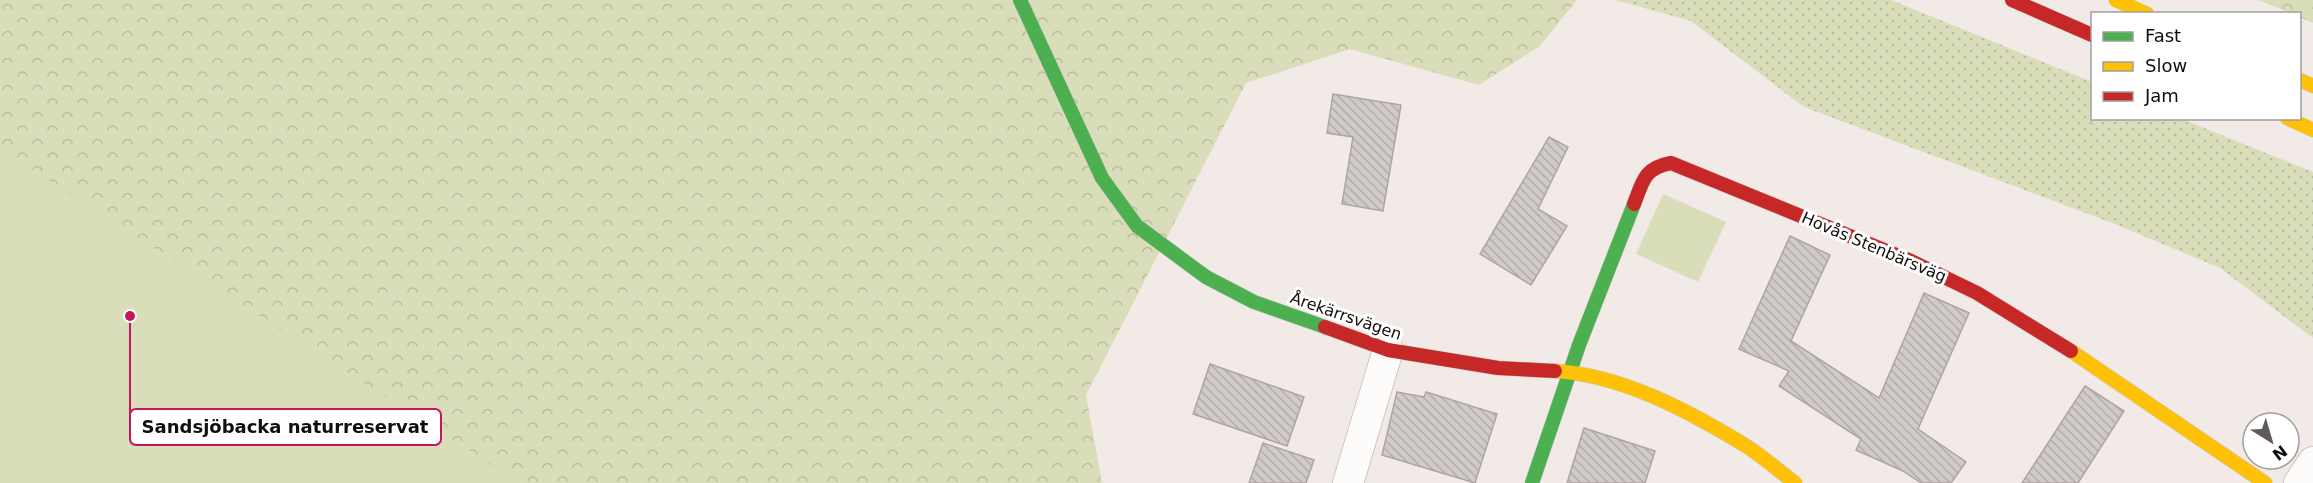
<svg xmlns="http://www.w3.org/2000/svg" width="2313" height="483" font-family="'DejaVu Sans',sans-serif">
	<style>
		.grass { fill: url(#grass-dots) }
		.forest { fill: url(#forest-crowns) }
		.green { fill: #daddb9 }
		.building { fill: url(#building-back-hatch); stroke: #aca5a3; stroke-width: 1.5 }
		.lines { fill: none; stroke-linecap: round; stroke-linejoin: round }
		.street-casing { stroke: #ccc6c3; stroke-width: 32 }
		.fast-casing { stroke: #ccc6c3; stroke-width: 15 }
		.slow-casing { stroke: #ccc6c3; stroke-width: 15 }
		.jam-casing { stroke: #ccc6c3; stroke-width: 15 }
		.street { stroke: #fdfcfb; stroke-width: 30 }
		.fast { stroke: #4caf50; stroke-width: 14 }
		.slow { stroke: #ffc107; stroke-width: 14 }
		.jam { stroke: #c62828; stroke-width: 14 }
		.labels { text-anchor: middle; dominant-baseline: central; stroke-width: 6; stroke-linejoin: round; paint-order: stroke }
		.street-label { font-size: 16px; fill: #110d0b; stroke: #fff }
		.leader { fill: none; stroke: #c2185b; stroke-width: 2 }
		.callout-dot { fill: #c2185b; stroke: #fff; stroke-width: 2 }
		.callout { fill: #fff; stroke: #c2185b; stroke-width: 2 }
		.callout-label { font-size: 18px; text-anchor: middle; font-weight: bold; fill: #110d0b }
	</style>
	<defs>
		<pattern id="grass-dots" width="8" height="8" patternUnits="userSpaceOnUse" patternTransform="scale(1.5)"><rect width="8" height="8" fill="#daddb9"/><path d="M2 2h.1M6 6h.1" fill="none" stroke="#babc9e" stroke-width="1.8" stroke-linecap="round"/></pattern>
		<pattern id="forest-crowns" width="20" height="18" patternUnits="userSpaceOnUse" patternTransform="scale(1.5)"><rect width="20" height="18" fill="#daddb9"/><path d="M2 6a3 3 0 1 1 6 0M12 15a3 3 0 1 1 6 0" fill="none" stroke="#babc9e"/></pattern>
		<pattern id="building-back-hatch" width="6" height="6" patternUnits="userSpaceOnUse" patternTransform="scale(1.5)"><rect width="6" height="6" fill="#d0cac8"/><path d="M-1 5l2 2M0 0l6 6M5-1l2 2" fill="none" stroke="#b2acaa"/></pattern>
	</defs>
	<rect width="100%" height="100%" fill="#f2eae7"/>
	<path class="grass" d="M1615,0H1891L2092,82V118L2182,119L2313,172V338L2220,268L2115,224L1804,107L1691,21Z"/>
	<path class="forest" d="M0,0H1577L1540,46L1479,85L1350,49L1246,83L1086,395L1102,483H0Z
		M2258,0H2313V23L2300,17V14L2291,13Z"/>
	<path class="green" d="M0,149L519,483H0Z
		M1663,194L1726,222L1698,282L1636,254Z"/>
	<path class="building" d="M1333,94L1401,105L1383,211L1342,204L1353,137L1327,133Z
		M1549,137L1568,147L1538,209L1567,226L1531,285L1480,254Z
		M1790,236L1830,255L1791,341L1879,398L1924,293L1969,313L1918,429L1966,462L1951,483H1921L1903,471L1856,450L1861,439L1779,386L1789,371L1739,349Z
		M1210,364L1304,397L1287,446L1193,414Z
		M2085,386L2124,411L2078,483H2022Z
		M1397,392L1424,397L1426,392L1497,414L1475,483L1382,455Z
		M1584,428L1655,451L1645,483H1567Z
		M1263,443L1314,460L1306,483H1249Z"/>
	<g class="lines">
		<defs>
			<path id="street" d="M1348,483L1388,350
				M2299,483L2313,462"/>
			<path id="fast" d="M1020,0L1102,178L1137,226L1206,277L1254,302L1325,327
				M1532,483L1579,345L1634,204"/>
			<path id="slow" d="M2116,0L2147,14
				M2300,80L2313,86
				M2287,118L2313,130
				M2071,351L2265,483
				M1555,371C1621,375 1687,410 1743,444C1761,455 1778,470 1795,483"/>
			<path id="jam" d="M2012,0L2092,35
				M1634,204C1643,181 1644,168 1671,163L1911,261L1977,293L2071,351
				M1325,327L1388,350L1498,368L1555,371"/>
		</defs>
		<use href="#street" class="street-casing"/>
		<use href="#fast" class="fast-casing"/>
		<use href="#slow" class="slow-casing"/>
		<use href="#jam" class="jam-casing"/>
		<use href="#street" class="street"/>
		<use href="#fast" class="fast"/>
		<use href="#slow" class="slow"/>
		<use href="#jam" class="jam"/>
	</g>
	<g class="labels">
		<g class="street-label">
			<text transform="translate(1874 247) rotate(23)">Hovås Stenbärsväg</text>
			<text transform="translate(1346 316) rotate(19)">Årekärrsvägen</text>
		</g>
	</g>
	<path class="leader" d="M130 316L130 427"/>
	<circle class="callout-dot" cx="130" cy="316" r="6"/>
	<rect class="callout" x="130" y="409" width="311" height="36" rx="6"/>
	<g class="callout-label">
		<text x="285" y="433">Sandsjöbacka naturreservat</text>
	</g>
	<rect x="2091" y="12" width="210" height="108" fill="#ffffff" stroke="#a09e9d" stroke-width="1.5"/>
	<rect x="2103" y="32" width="30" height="9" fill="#4caf50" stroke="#a09e9d" stroke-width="1.5"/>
	<text x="2145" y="42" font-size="18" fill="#110d0b">Fast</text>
	<rect x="2103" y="62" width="30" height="9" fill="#ffc107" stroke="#a09e9d" stroke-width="1.5"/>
	<text x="2145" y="72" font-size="18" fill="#110d0b">Slow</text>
	<rect x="2103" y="92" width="30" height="9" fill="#c62828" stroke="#a09e9d" stroke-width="1.5"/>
	<text x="2145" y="102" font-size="18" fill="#110d0b">Jam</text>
	<g transform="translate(2271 441) rotate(143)"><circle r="28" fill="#ffffff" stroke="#a09e9d" stroke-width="1.5"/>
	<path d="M0-4.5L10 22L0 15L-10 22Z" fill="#605a58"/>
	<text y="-9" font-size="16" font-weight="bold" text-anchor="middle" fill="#110d0b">N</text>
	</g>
</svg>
